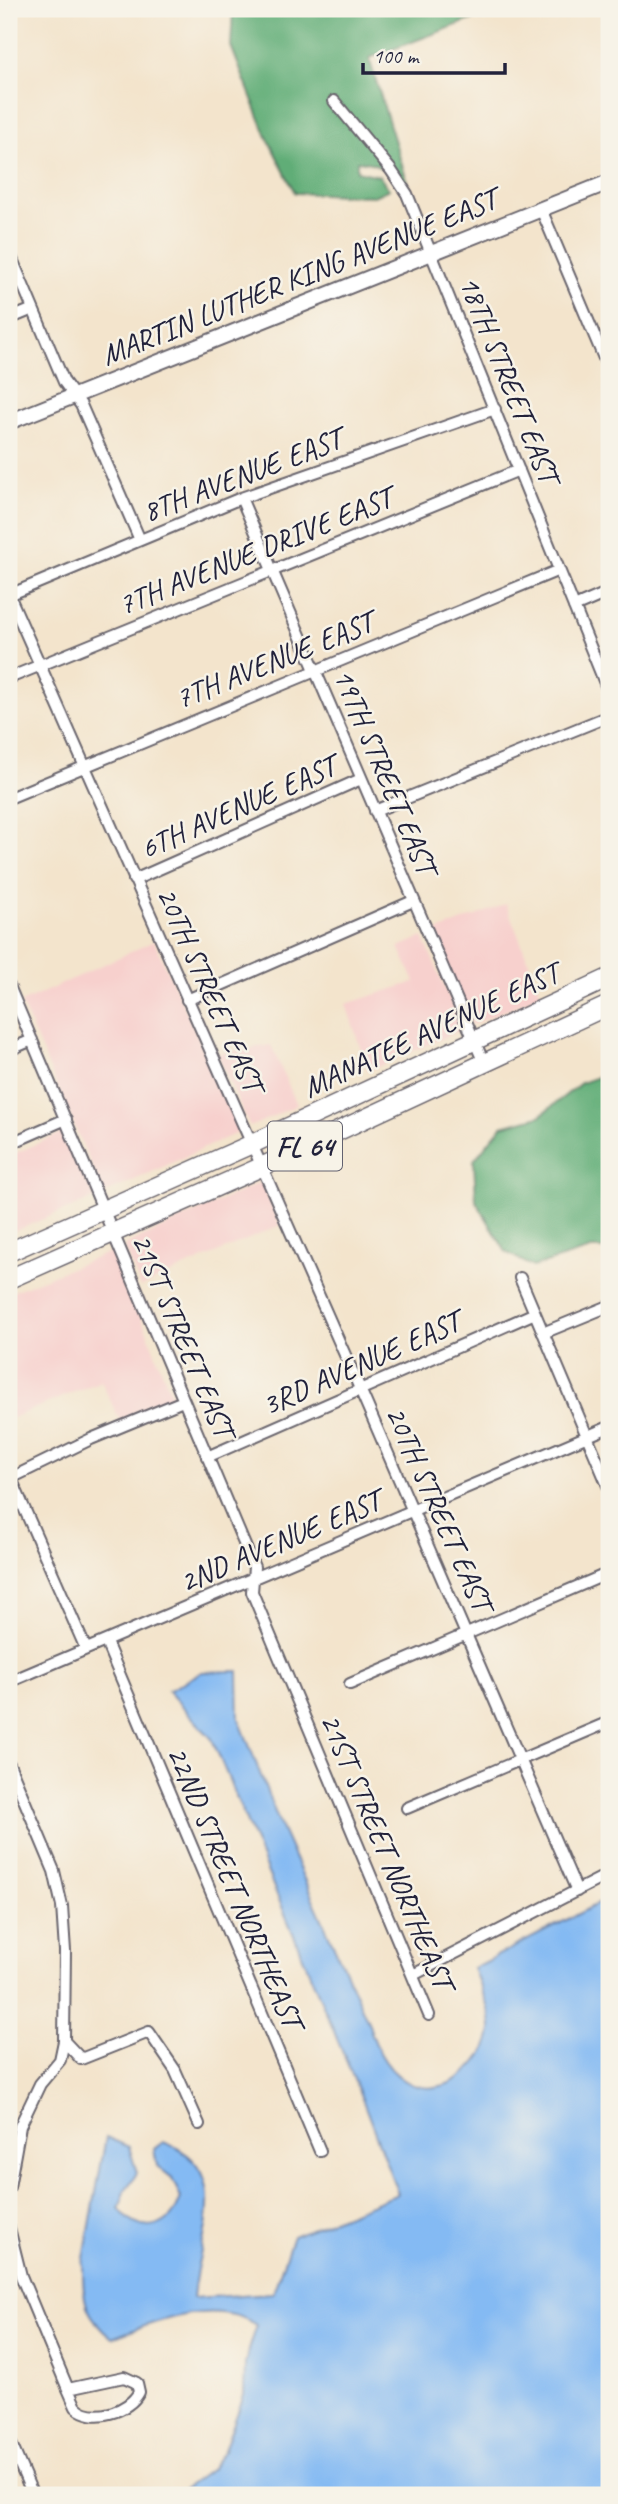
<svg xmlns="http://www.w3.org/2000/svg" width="618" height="2504" font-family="Caveat,sans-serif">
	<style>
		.built { fill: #f7d0cd }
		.forest { fill: #61ad77; stroke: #426859; stroke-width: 2 }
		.water { fill: #84baf3; stroke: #536e97; stroke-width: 2 }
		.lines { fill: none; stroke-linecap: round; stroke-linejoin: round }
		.minor-casing { stroke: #6b666e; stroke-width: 14 }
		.tertiary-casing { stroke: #6b666e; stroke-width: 18 }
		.primary-casing { stroke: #6b666e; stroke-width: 21 }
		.minor { stroke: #fff; stroke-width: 10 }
		.tertiary { stroke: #fff; stroke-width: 14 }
		.primary { stroke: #fff; stroke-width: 18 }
		.labels { text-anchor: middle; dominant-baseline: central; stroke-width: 5; stroke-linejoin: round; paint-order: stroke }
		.shield { fill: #f7f3e8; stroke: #62616f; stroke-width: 2 }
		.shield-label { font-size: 28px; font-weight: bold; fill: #22223b }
		.street-label { font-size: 30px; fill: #22223b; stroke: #f7f3e8 }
	</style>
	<rect width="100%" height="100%" fill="#f7f3e8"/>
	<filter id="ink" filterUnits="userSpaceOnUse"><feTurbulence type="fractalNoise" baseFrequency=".0143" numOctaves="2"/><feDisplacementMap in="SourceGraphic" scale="14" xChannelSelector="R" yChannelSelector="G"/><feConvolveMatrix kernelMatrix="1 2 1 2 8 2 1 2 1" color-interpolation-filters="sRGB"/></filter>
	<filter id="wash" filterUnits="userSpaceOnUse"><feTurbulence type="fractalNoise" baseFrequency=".00686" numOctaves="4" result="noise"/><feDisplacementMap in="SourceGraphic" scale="28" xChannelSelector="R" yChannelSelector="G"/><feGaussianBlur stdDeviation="1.57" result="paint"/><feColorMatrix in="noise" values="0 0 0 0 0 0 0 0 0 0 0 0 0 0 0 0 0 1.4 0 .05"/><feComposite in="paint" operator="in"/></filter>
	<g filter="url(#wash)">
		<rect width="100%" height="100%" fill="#f3e4cc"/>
		<path class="built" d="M506,904L541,994L472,1025L433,933Z
			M423,937L463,1029L368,1071L346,1004L415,982L399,947Z
			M154,941L241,1131L104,1194L21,1003Z
			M271,1045L297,1105L250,1127L217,1054Z
			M66,1131L95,1198L9,1233V1156Z
			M261,1182L280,1225L141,1287L124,1246Z
			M115,1250L173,1399L120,1421L101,1381L9,1419V1293Z"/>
		<path class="forest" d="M233,9H500L369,58L407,181L398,186C385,168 378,162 357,161V171L379,176L389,189L374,196L295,193L267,137L231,46Z
			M609,1073V1249H591L533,1267L506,1252L476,1201L474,1160L502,1126L540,1116L581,1083Z"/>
		<path class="water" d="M238,1671L239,1719L282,1830L368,2022C375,2044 383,2066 404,2080C439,2104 487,2067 491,2030C492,2011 479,1985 473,1968L609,1898V2495H176L211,2469L224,2450L244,2395L245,2363L257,2325C214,2297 156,2322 112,2338C84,2315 83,2300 83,2264L106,2137L129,2147L137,2173L126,2189L119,2208C139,2238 172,2230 181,2197L171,2177L157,2166L154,2149L163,2142C239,2168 197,2240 193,2298L273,2293L293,2236L398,2194L363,2101L212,1739L168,1691L202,1672Z"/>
	</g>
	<g filter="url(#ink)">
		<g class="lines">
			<defs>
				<path id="minor" d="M334,101L391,170L407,194L609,693
					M541,209L609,370
					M9,252L64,382L81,405L140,540
					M9,319L33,309
					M241,498L484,1063
					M9,595L357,1382L577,1891
					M9,595L241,498L495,409
					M574,607L609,592
					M9,678L519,470
					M9,798L559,570
					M375,811L609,716
					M134,880L361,779
					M9,986L254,1567L252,1592L429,2015
					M187,1000L413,901
					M9,1050L32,1040
					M9,1144L66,1119
					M520,1278L609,1488
					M543,1333L609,1306
					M207,1457L535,1313
					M10,1476L86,1649
					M9,1479L91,1439L183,1401
					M106,1642L320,2151
					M9,1682L609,1427
					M350,1684L609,1573
					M9,1764L54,1871L62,1906L65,1951L64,2041L60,2060L40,2084L20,2126L9,2187
					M407,1808L609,1722
					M413,1975L609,1874
					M64,2041L81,2059L149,2032L175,2070L199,2124
					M9,2228L21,2276L68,2389L76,2407C93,2423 129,2412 139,2392L137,2383L124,2377L68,2389
					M9,2439L33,2495"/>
				<path id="tertiary" d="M9,422L609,182"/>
				<path id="primary" d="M9,1252L252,1144L609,978
					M9,1279L261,1167L609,1005"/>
			</defs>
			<use href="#minor" class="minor-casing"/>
			<use href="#tertiary" class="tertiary-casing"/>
			<use href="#primary" class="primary-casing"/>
			<use href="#minor" class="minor"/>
			<use href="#tertiary" class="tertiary"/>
			<use href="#primary" class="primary"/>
		</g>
	</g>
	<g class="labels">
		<rect class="shield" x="268" y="1121.5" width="74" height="49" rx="5"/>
		<g class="shield-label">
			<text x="305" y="1146">FL 64</text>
		</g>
		<g class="street-label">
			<text transform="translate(299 277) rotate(-22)">MARTIN LUTHER KING AVENUE EAST</text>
			<text transform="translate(509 379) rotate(68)">18TH STREET EAST</text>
			<text transform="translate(242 475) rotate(-21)">8TH AVENUE EAST</text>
			<text transform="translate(255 551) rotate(-22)">7TH AVENUE DRIVE EAST</text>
			<text transform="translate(274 660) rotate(-22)">7TH AVENUE EAST</text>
			<text transform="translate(385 771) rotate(67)">19TH STREET EAST</text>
			<text transform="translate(238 807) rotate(-24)">6TH AVENUE EAST</text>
			<text transform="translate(210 989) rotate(66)">20TH STREET EAST</text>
			<text transform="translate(431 1030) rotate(-25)">MANATEE AVENUE EAST</text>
			<text transform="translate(183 1335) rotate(67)">21ST STREET EAST</text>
			<text transform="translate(361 1363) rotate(-24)">3RD AVENUE EAST</text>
			<text transform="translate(439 1508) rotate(66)">20TH STREET EAST</text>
			<text transform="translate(280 1541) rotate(-23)">2ND AVENUE EAST</text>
			<text transform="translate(387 1851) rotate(67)">21ST STREET NORTHEAST</text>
			<text transform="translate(235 1887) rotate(67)">22ND STREET NORTHEAST</text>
		</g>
	</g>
	<rect width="618" height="2504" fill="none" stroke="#f7f3e8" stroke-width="35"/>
	<path d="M363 63v10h142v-10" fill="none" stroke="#22223b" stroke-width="3.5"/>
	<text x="373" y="63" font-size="21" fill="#22223b" stroke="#f7f3e8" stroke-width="5" paint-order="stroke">100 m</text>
</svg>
